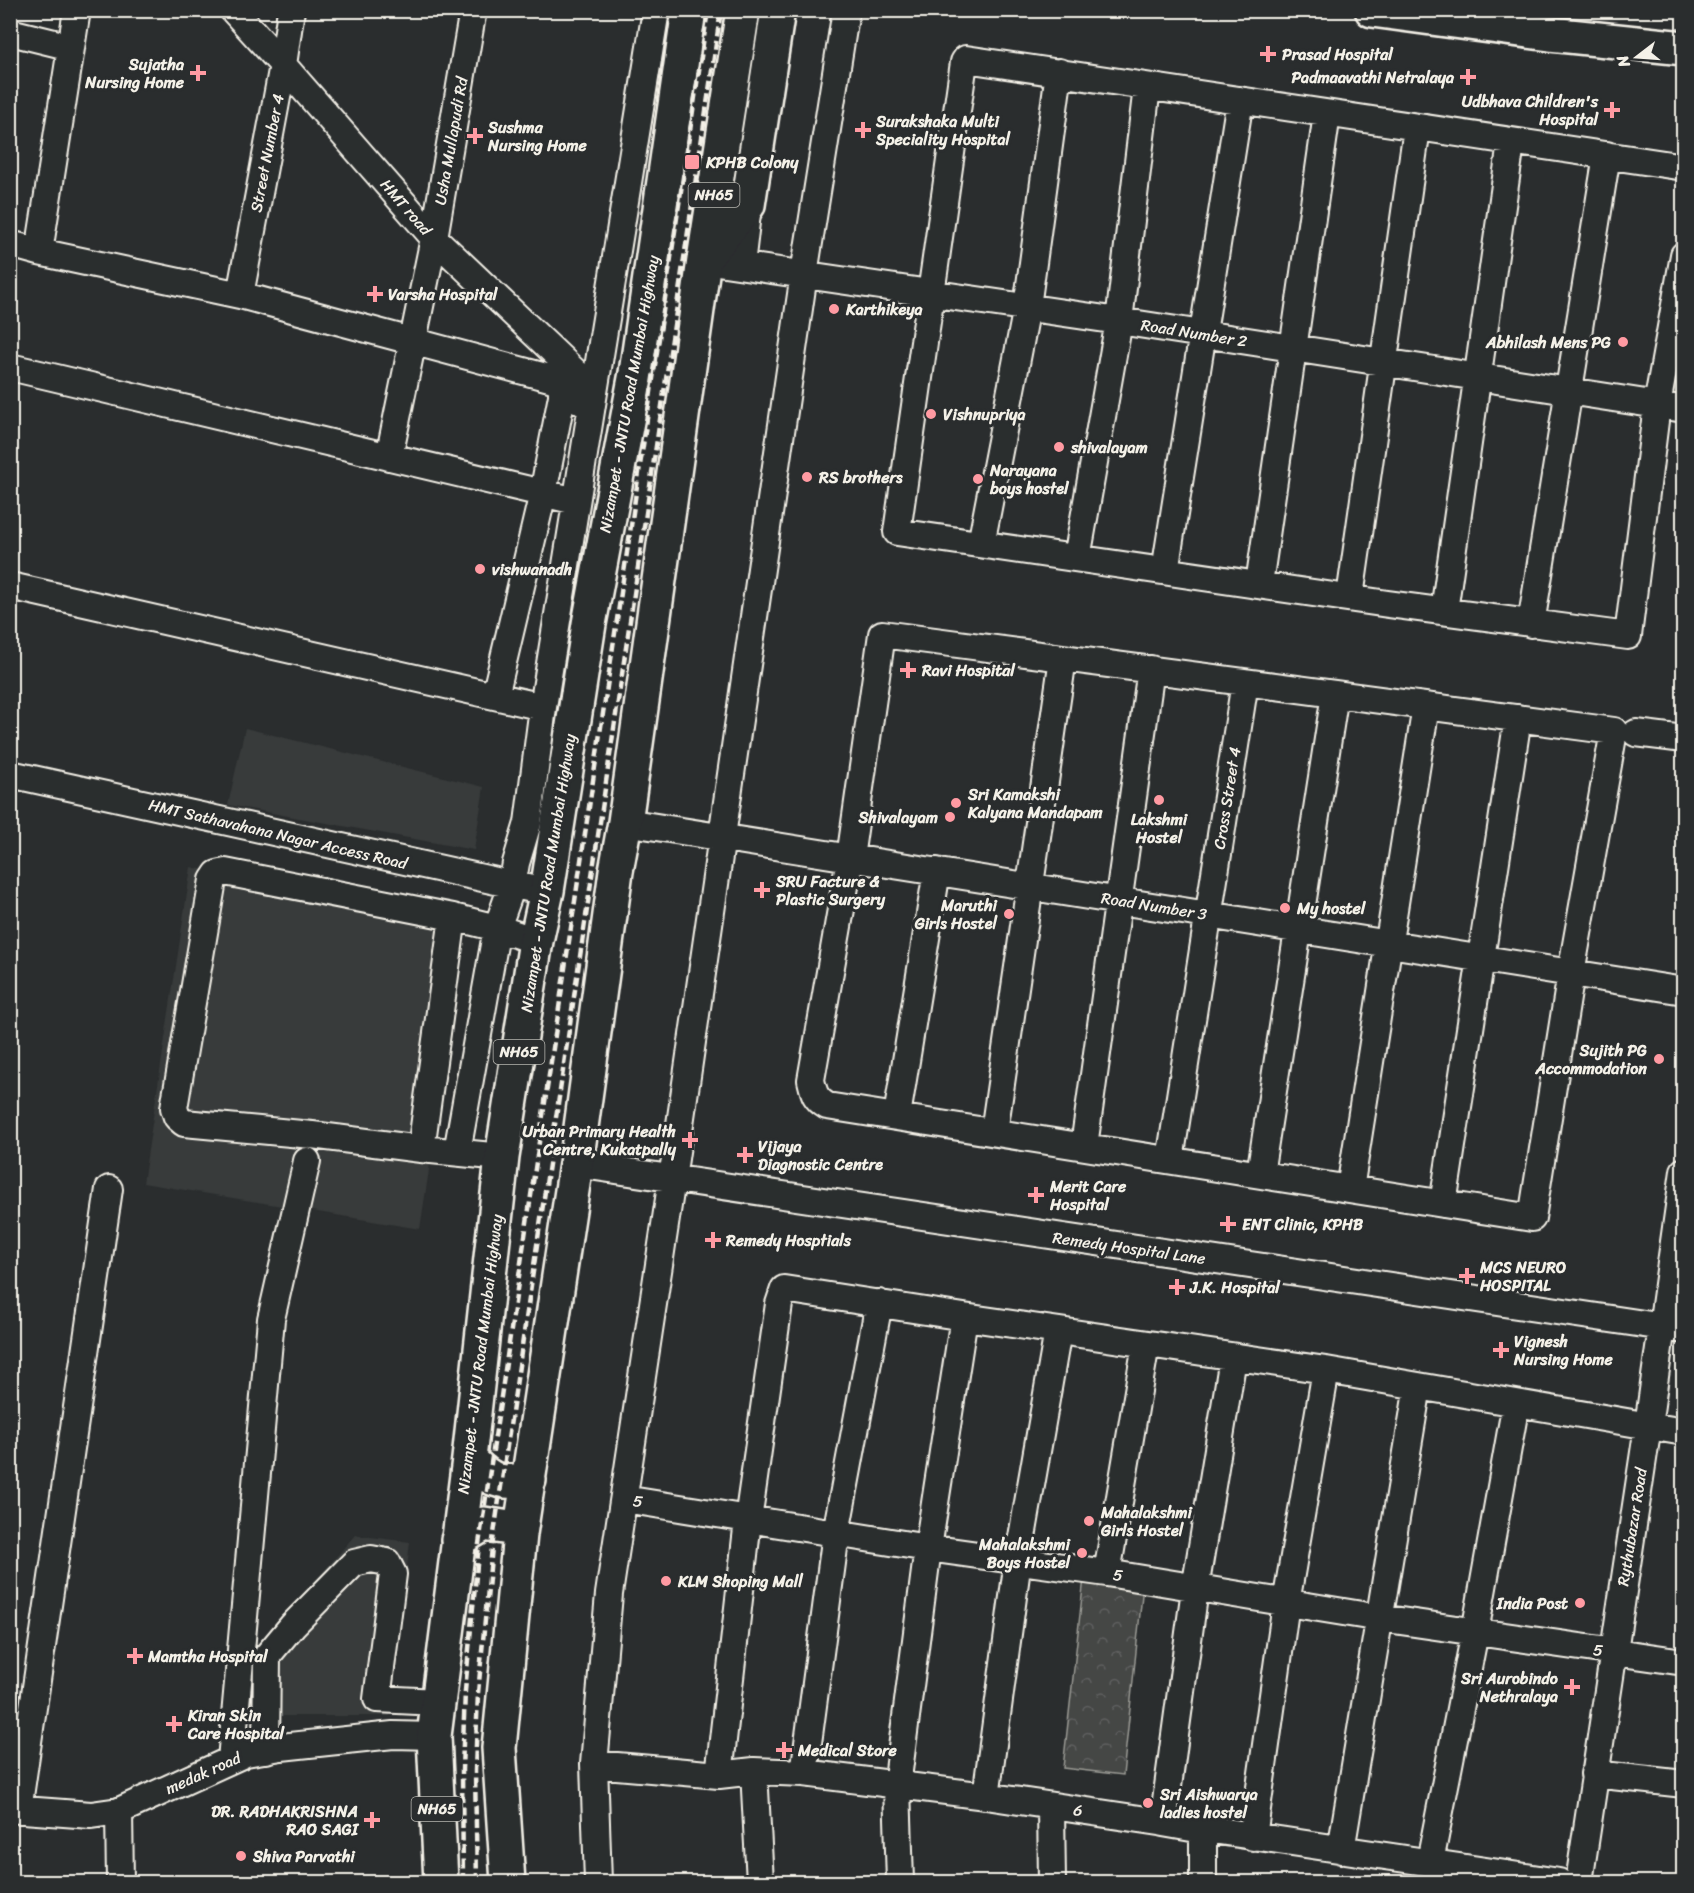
<svg xmlns="http://www.w3.org/2000/svg" width="1694" height="1893" font-family="Sriracha,sans-serif">
	<style>
		.built { fill: #373a3a }
		.forest { fill: url(#forest-crowns); stroke: #9c9c96; stroke-width: 1.5 }
		.lines { fill: none; stroke-linecap: round; stroke-linejoin: round }
		.minor-casing { stroke: #f4f1e8; stroke-width: 30 }
		.major-casing { stroke: #f4f1e8; stroke-width: 38 }
		.highway-casing { stroke: #f4f1e8; stroke-width: 38 }
		.minor { stroke: #2a2d2e; stroke-width: 26 }
		.major { stroke: #2a2d2e; stroke-width: 33 }
		.highway { stroke: #2a2d2e; stroke-width: 33 }
		.rail { stroke: #f4f1e8; stroke-width: 4.5; stroke-dasharray: 9 4.5; stroke-linecap: butt }
		.poi-dot { fill: #ff9aa2; stroke: #2a2d2e; stroke-width: 2 }
		.labels { text-anchor: middle; dominant-baseline: central; stroke-width: 6; stroke-linejoin: round; paint-order: stroke }
		.shield { fill: #2a2d2e; stroke: #b7b6b0; stroke-width: 1.5 }
		.shield-label { font-size: 15px; font-weight: bold; fill: #f4f1e8 }
		.poi-label { font-size: 16px; font-weight: bold; fill: #f4f1e8; stroke: #2a2d2e; text-anchor: start }
		.street-label { font-size: 16px; fill: #f4f1e8; stroke: #2a2d2e }
	</style>
	<defs>
		<pattern id="forest-crowns" width="20" height="18" patternUnits="userSpaceOnUse" patternTransform="scale(1.5)"><rect width="20" height="18" fill="#444645"/><path d="M2 6a3 3 0 1 1 6 0M12 15a3 3 0 1 1 6 0" fill="none" stroke="#606160"/></pattern>
	</defs>
	<rect width="100%" height="100%" fill="#2a2d2e"/>
	<filter id="ink" filterUnits="userSpaceOnUse"><feTurbulence type="fractalNoise" baseFrequency=".0167" numOctaves="2"/><feDisplacementMap in="SourceGraphic" scale="12" xChannelSelector="R" yChannelSelector="G"/><feConvolveMatrix kernelMatrix="1 2 1 2 8 2 1 2 1" color-interpolation-filters="sRGB"/></filter>
	<g filter="url(#ink)">
		<path class="built" d="M245,728L484,787L474,850L228,805Z
			M191,867L466,928L420,1229L143,1183Z
			M355,1535L410,1542L390,1716H257L263,1642Z"/>
		<path class="forest" d="M1084,1578L1143,1585L1123,1775L1063,1768Z"/>
		<g class="lines">
			<defs>
				<path id="minor" d="M233,10L283,65L434,238L594,390
					M10,32L71,47
					M1684,167L966,59L964,62L897,532L1388,604L1628,636L1657,405L1684,255
					M10,244L39,252L240,295L557,380L562,388L591,408
					M39,252L77,10
					M704,260L1119,321L1684,409
					M741,265L748,205
					M240,295L283,65L291,10
					M10,367L576,501
					M389,457L434,238L473,10
					M981,544L1027,307L1059,72
					M1077,558L1119,321L1147,87
					M1165,571L1240,100
					M1259,584L1327,114
					M10,586L543,707
					M1350,597L1417,128
					M1444,611L1511,143
					M1531,624L1607,155
					M882,634L1614,731L1571,973L1532,1218L827,1106C815,1099 814,1093 811,1080L850,858Z
					M495,696L543,493L562,396V388L566,375
					M1636,733L1684,739
					M10,774L528,888
					M625,822L1684,991
					M897,1116L937,871
					M994,1132L1063,658
					M1084,1146L1151,669
					M421,1149L312,1135L184,1123L177,1117L174,1108L213,880L217,874L225,872L453,917
					M457,1152L497,928L512,886L516,863L528,823L543,707L656,10
					M502,1157L421,1149L453,917L497,928L536,941
					M1170,1160L1245,682
					M576,1164L1684,1330
					M1260,1174L1335,694
					M1350,1189L1426,706
					M1443,1204L1518,718
					M964,1317L1326,1370L1684,1432
					M624,1499L928,1548L1107,1573L1380,1618L1684,1662
					M1107,1573L1146,1344
					M266,1750L267,1656L293,1625L354,1563L371,1559L387,1562L393,1574L377,1699L438,1702
					M231,1760L271,1319L307,1161
					M594,1764L719,1775L754,1771L804,1773L986,1796L1559,1882
					M754,1771L760,1882
					M804,1773L836,1533L879,1303
					M1594,1774L1684,1784
					M719,1775L748,1520L779,1304L784,1289L964,1317L928,1548L897,1786L900,1882
					M986,1796L1018,1560L1058,1331
					M1051,1806L1052,1882
					M10,1809L91,1815L119,1811L246,1753L281,1747L393,1735L434,1736
					M18,1810L109,1189
					M119,1811L120,1882
					M1253,1837L1286,1603L1326,1370
					M1341,1850L1418,1386
					M1430,1862L1475,1632L1516,1403
					M598,1882L594,1764L609,1594L672,1179L804,274L846,10
					M1203,1882V1830L1163,1823L1195,1589L1233,1358
					M1579,1882L1648,1426L1684,1171"/>
				<path id="major" d="M1372,10L1550,34L1684,48"/>
				<path id="highway" d="M705,258L748,205L778,10
					M469,1459C492,1482 496,1483 529,1480
					M458,1540L484,1524L509,1528L520,1534
					M441,1882L434,1736L469,1459L502,1157L536,941L547,891L589,624L636,373L689,10
					M508,1882L499,1748L520,1534L576,1164L616,871L625,822L704,260L743,10"/>
			</defs>
			<use href="#minor" class="minor-casing"/>
			<use href="#major" class="major-casing"/>
			<use href="#highway" class="highway-casing"/>
			<use href="#minor" class="minor"/>
			<use href="#major" class="major"/>
			<use href="#highway" class="highway"/>
			<path class="rail" d="M463,1882L462,1770L465,1691L479,1544L708,10
				M477,1882L475,1771L478,1693L492,1547L721,10"/>
		</g>
	</g>
	<g class="poi-dot">
		<path d="M1265 45h6v6h6v6h-6v6h-6v-6h-6v-6h6z"/>
		<path d="M195 64h6v6h6v6h-6v6h-6v-6h-6v-6h6z"/>
		<path d="M1465 68h6v6h6v6h-6v6h-6v-6h-6v-6h6z"/>
		<path d="M1609 101h6v6h6v6h-6v6h-6v-6h-6v-6h6z"/>
		<path d="M860 121h6v6h6v6h-6v6h-6v-6h-6v-6h6z"/>
		<path d="M472 127h6v6h6v6h-6v6h-6v-6h-6v-6h6z"/>
		<rect x="684" y="154" width="16" height="16" rx="3"/>
		<path d="M372 285h6v6h6v6h-6v6h-6v-6h-6v-6h6z"/>
		<circle cx="834" cy="309" r="6"/>
		<circle cx="1623" cy="342" r="6"/>
		<circle cx="931" cy="414" r="6"/>
		<circle cx="1059" cy="447" r="6"/>
		<circle cx="807" cy="477" r="6"/>
		<circle cx="978" cy="479" r="6"/>
		<circle cx="480" cy="569" r="6"/>
		<path d="M905 661h6v6h6v6h-6v6h-6v-6h-6v-6h6z"/>
		<circle cx="1159" cy="800" r="6"/>
		<circle cx="956" cy="803" r="6"/>
		<circle cx="950" cy="817" r="6"/>
		<path d="M759 881h6v6h6v6h-6v6h-6v-6h-6v-6h6z"/>
		<circle cx="1285" cy="908" r="6"/>
		<circle cx="1009" cy="914" r="6"/>
		<circle cx="1659" cy="1059" r="6"/>
		<path d="M687 1131h6v6h6v6h-6v6h-6v-6h-6v-6h6z"/>
		<path d="M742 1146h6v6h6v6h-6v6h-6v-6h-6v-6h6z"/>
		<path d="M1033 1186h6v6h6v6h-6v6h-6v-6h-6v-6h6z"/>
		<path d="M1225 1215h6v6h6v6h-6v6h-6v-6h-6v-6h6z"/>
		<path d="M710 1231h6v6h6v6h-6v6h-6v-6h-6v-6h6z"/>
		<path d="M1464 1267h6v6h6v6h-6v6h-6v-6h-6v-6h6z"/>
		<path d="M1174 1278h6v6h6v6h-6v6h-6v-6h-6v-6h6z"/>
		<path d="M1498 1341h6v6h6v6h-6v6h-6v-6h-6v-6h6z"/>
		<circle cx="1089" cy="1521" r="6"/>
		<circle cx="1082" cy="1553" r="6"/>
		<circle cx="666" cy="1581" r="6"/>
		<circle cx="1580" cy="1603" r="6"/>
		<path d="M132 1647h6v6h6v6h-6v6h-6v-6h-6v-6h6z"/>
		<path d="M1569 1678h6v6h6v6h-6v6h-6v-6h-6v-6h6z"/>
		<path d="M171 1715h6v6h6v6h-6v6h-6v-6h-6v-6h6z"/>
		<path d="M781 1741h6v6h6v6h-6v6h-6v-6h-6v-6h6z"/>
		<circle cx="1148" cy="1803" r="6"/>
		<path d="M369 1811h6v6h6v6h-6v6h-6v-6h-6v-6h6z"/>
		<circle cx="241" cy="1856" r="6"/>
	</g>
	<g class="labels">
		<g class="shield">
			<rect x="688.5" y="183" width="51" height="24" rx="4.5"/>
			<rect x="493.5" y="1040" width="51" height="24" rx="4.5"/>
			<rect x="411.5" y="1797" width="51" height="24" rx="4.5"/>
		</g>
		<g class="shield-label">
			<text x="714" y="195">NH65</text>
			<text x="519" y="1052">NH65</text>
			<text x="437" y="1809">NH65</text>
		</g>
		<g class="poi-label">
			<text x="1282" y="54">Prasad Hospital</text>
			<text x="184" y="64" text-anchor="end">Sujatha<tspan x="184" dy="18">Nursing Home</tspan></text>
			<text x="1454" y="77" text-anchor="end">Padmaavathi Netralaya</text>
			<text x="1598" y="101" text-anchor="end">Udbhava Children's<tspan x="1598" dy="18">Hospital</tspan></text>
			<text x="876" y="121">Surakshaka Multi<tspan x="876" dy="18">Speciality Hospital</tspan></text>
			<text x="488" y="127">Sushma<tspan x="488" dy="18">Nursing Home</tspan></text>
			<text x="706" y="162">KPHB Colony</text>
			<text x="388" y="294">Varsha Hospital</text>
			<text x="846" y="309">Karthikeya</text>
			<text x="1611" y="342" text-anchor="end">Abhilash Mens PG</text>
			<text x="943" y="414">Vishnupriya</text>
			<text x="1071" y="447">shivalayam</text>
			<text x="990" y="470">Narayana<tspan x="990" dy="18">boys hostel</tspan></text>
			<text x="819" y="477">RS brothers</text>
			<text x="492" y="569">vishwanadh</text>
			<text x="922" y="670">Ravi Hospital</text>
			<text x="968" y="794">Sri Kamakshi<tspan x="968" dy="18">Kalyana Mandapam</tspan></text>
			<text x="938" y="817" text-anchor="end">Shivalayam</text>
			<text x="1159" y="819" text-anchor="middle">Lakshmi<tspan x="1159" dy="18">Hostel</tspan></text>
			<text x="776" y="881">SRU Facture &amp;<tspan x="776" dy="18">Plastic Surgery</tspan></text>
			<text x="997" y="905" text-anchor="end">Maruthi<tspan x="997" dy="18">Girls Hostel</tspan></text>
			<text x="1297" y="908">My hostel</text>
			<text x="1647" y="1050" text-anchor="end">Sujith PG<tspan x="1647" dy="18">Accommodation</tspan></text>
			<text x="676" y="1131" text-anchor="end">Urban Primary Health<tspan x="676" dy="18">Centre, Kukatpally</tspan></text>
			<text x="758" y="1146">Vijaya<tspan x="758" dy="18">Diagnostic Centre</tspan></text>
			<text x="1050" y="1186">Merit Care<tspan x="1050" dy="18">Hospital</tspan></text>
			<text x="1242" y="1224">ENT Clinic, KPHB</text>
			<text x="726" y="1240">Remedy Hosptials</text>
			<text x="1480" y="1267">MCS NEURO<tspan x="1480" dy="18">HOSPITAL</tspan></text>
			<text x="1190" y="1287">J.K. Hospital</text>
			<text x="1514" y="1341">Vignesh<tspan x="1514" dy="18">Nursing Home</tspan></text>
			<text x="1101" y="1512">Mahalakshmi<tspan x="1101" dy="18">Girls Hostel</tspan></text>
			<text x="1070" y="1544" text-anchor="end">Mahalakshmi<tspan x="1070" dy="18">Boys Hostel</tspan></text>
			<text x="678" y="1581">KLM Shoping Mall</text>
			<text x="1568" y="1603" text-anchor="end">India Post</text>
			<text x="148" y="1656">Mamtha Hospital</text>
			<text x="1558" y="1678" text-anchor="end">Sri Aurobindo<tspan x="1558" dy="18">Nethralaya</tspan></text>
			<text x="188" y="1715">Kiran Skin<tspan x="188" dy="18">Care Hospital</tspan></text>
			<text x="798" y="1750">Medical Store</text>
			<text x="1160" y="1794">Sri Aishwarya<tspan x="1160" dy="18">ladies hostel</tspan></text>
			<text x="358" y="1811" text-anchor="end">DR. RADHAKRISHNA<tspan x="358" dy="18">RAO SAGI</tspan></text>
			<text x="253" y="1856">Shiva Parvathi</text>
		</g>
		<g class="street-label">
			<text transform="translate(451 141) rotate(-80)">Usha Mullapudi Rd</text>
			<text transform="translate(267 153) rotate(-79)">Street Number 4</text>
			<text transform="translate(406 207) rotate(49)">HMT road</text>
			<text transform="translate(1194 333) rotate(9)">Road Number 2</text>
			<text transform="translate(629 394) rotate(-80)">Nizampet - JNTU Road Mumbai Highway</text>
			<text transform="translate(1227 798) rotate(-81)">Cross Street 4</text>
			<text transform="translate(278 834) rotate(13)">HMT Sathavahana Nagar Access Road</text>
			<text transform="translate(548 873) rotate(-81)">Nizampet - JNTU Road Mumbai Highway</text>
			<text transform="translate(1154 906) rotate(9)">Road Number 3</text>
			<text transform="translate(1129 1248) rotate(8)">Remedy Hospital Lane</text>
			<text transform="translate(480 1354) rotate(-83)">Nizampet - JNTU Road Mumbai Highway</text>
			<text transform="translate(638 1501) rotate(9)">5</text>
			<text transform="translate(1632 1527) rotate(-81)">Rythubazar Road</text>
			<text transform="translate(1118 1575) rotate(10)">5</text>
			<text transform="translate(1598 1650) rotate(8)">5</text>
			<text transform="translate(203 1773) rotate(-24)">medak road</text>
			<text transform="translate(1078 1810) rotate(9)">6</text>
		</g>
	</g>
	<rect width="1694" height="1893" fill="none" stroke="#2a2d2e" stroke-width="36"/>
	<rect x="18" y="18" width="1658" height="1857" fill="none" stroke="#f4f1e8" stroke-width="2" filter="url(#ink)"/>
	<g transform="translate(1637 57) rotate(253)" stroke="#2a2d2e" stroke-width="4.5" paint-order="stroke">
	<path d="M0-4.5L10 22L0 15L-10 22Z" fill="#f4f1e8"/>
	<text y="-9" font-size="16" font-weight="bold" text-anchor="middle" fill="#f4f1e8">N</text>
	</g>
</svg>
